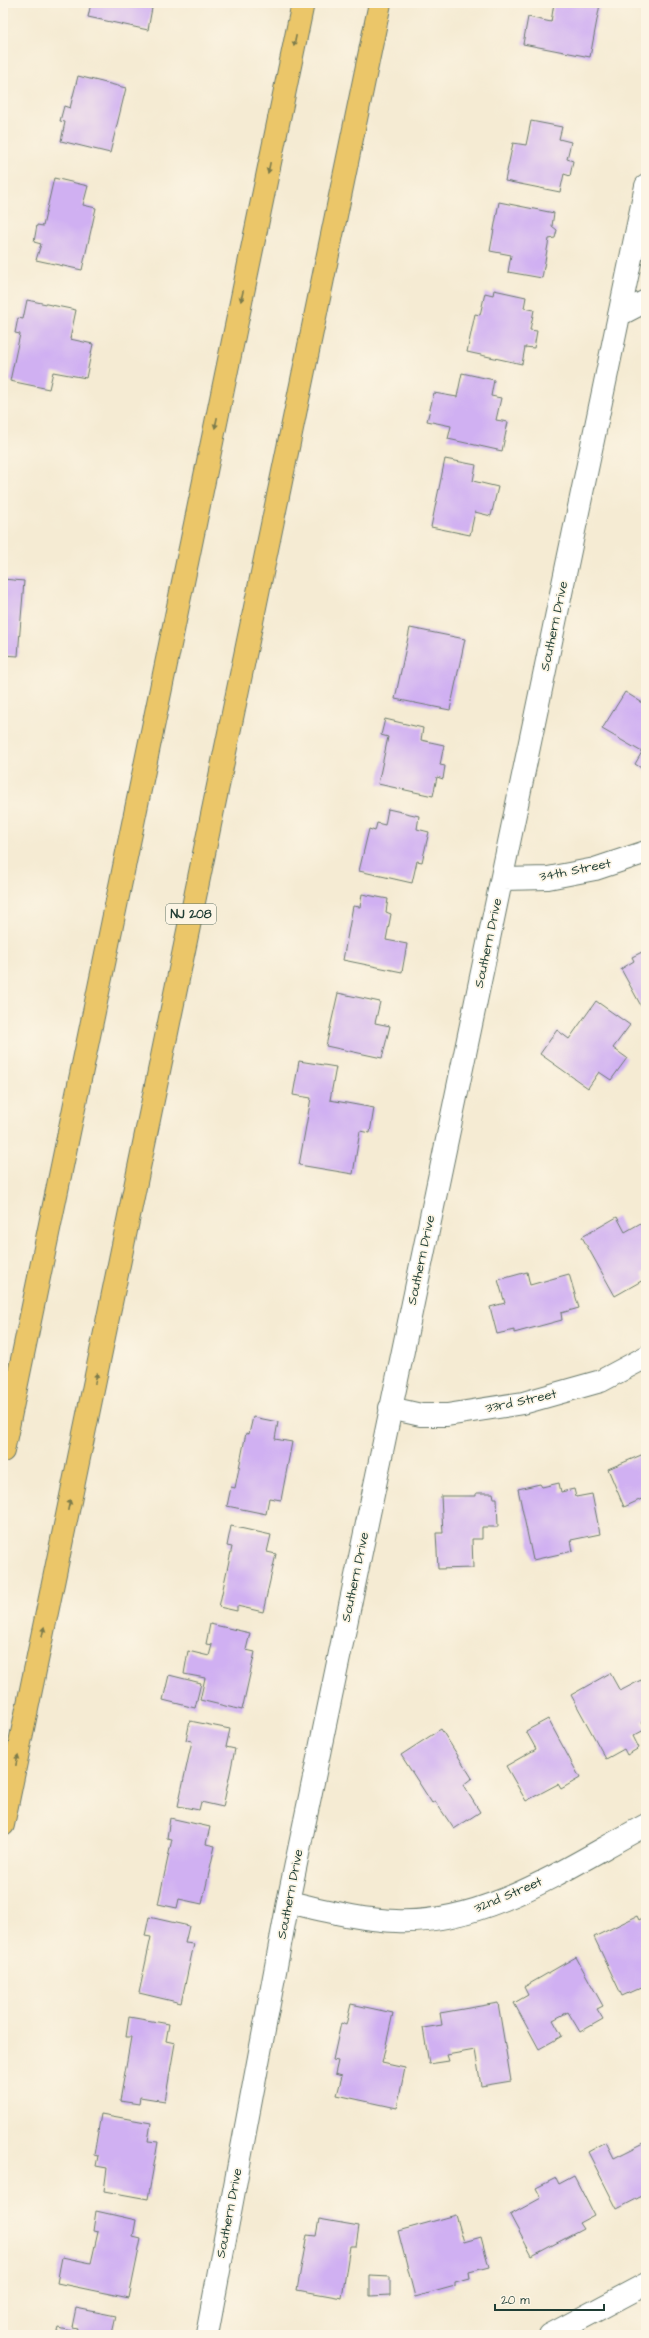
<svg xmlns="http://www.w3.org/2000/svg" width="649" height="2338" font-family="'Architects Daughter',sans-serif">
	<style>
		.building { fill: #d0b0f2 }
		.lines { fill: none; stroke-linecap: round; stroke-linejoin: round }
		.minor-casing { stroke: #6a7a6c; stroke-width: 24 }
		.trunk-casing { stroke: #6a7a6c; stroke-width: 24 }
		.minor { stroke: #fff; stroke-width: 22 }
		.trunk { stroke: #ebc669; stroke-width: 22 }
		.oneway { fill: #7b7b4c }
		.labels { text-anchor: middle; dominant-baseline: central; stroke-width: 3.5; stroke-linejoin: round; paint-order: stroke }
		.shield { fill: #fcf5e5; stroke: #617469; stroke-width: 1 }
		.shield-label { font-size: 12px; font-weight: bold; fill: #1f3d34 }
		.street-label { font-size: 13px; fill: #1f3d34; stroke: #fcf5e5 }
	</style>
	<rect width="100%" height="100%" fill="#fcf5e5"/>
	<filter id="ink" filterUnits="userSpaceOnUse"><feTurbulence type="fractalNoise" baseFrequency=".025" numOctaves="2"/><feDisplacementMap in="SourceGraphic" scale="8" xChannelSelector="R" yChannelSelector="G"/><feConvolveMatrix kernelMatrix="1 2 1 2 8 2 1 2 1" color-interpolation-filters="sRGB"/></filter>
	<filter id="wash" filterUnits="userSpaceOnUse"><feTurbulence type="fractalNoise" baseFrequency=".012" numOctaves="4" result="noise"/><feDisplacementMap in="SourceGraphic" scale="16" xChannelSelector="R" yChannelSelector="G"/><feGaussianBlur stdDeviation="0.9" result="paint"/><feColorMatrix in="noise" values="0 0 0 0 0 0 0 0 0 0 0 0 0 0 0 0 0 1.4 0 .05"/><feComposite in="paint" operator="in"/></filter>
	<g filter="url(#wash)">
		<rect width="100%" height="100%" fill="#f5ebd3"/>
		<g id="blocks">
			<path class="building" d="M91,3H139L138,6L152,8L148,30L88,17Z
				M554,3L600,4L590,57L523,44L528,17L551,22Z
				M78,76L126,88L110,153L61,141L65,122L60,121L64,106L70,108Z
				M531,121L562,127L559,139L571,142L567,159L573,161L570,176L564,174L560,192L505,181L513,143L526,145Z
				M54,178L88,186L83,205L96,208L82,270L36,260L41,244L34,242L37,225L43,226Z
				M499,202L554,213L552,226L557,230L555,238L549,239L542,278L508,272L511,255L490,251Z
				M494,290L526,297L524,308L534,310L530,330L537,331L534,348L525,347L522,364L467,352L475,314L480,315L485,293L493,295Z
				M27,300L76,310L70,339L93,344L86,378L53,372L49,389L10,381L20,334L15,333L18,318L23,319Z
				M462,373L494,380L491,396L501,398L496,420L508,422L502,451L448,439L451,426L427,421L434,393L457,397Z
				M445,459L476,465L473,481L498,487L491,516L475,512L470,535L431,527Z
				M3,579L24,581L18,656L3,655Z
				M410,628L465,639L450,710L395,699Z
				M625,692L646,705V771L635,764L642,752L602,729Z
				M385,719L423,728L421,740L444,745L440,765L445,766L443,779L437,777L433,796L378,784L388,737L381,735Z
				M388,809L419,816L417,829L429,832L422,862L417,861L412,883L359,871L369,829L375,831L377,823L385,825Z
				M362,894L388,899L386,912L391,914L386,940L407,944L402,972L343,960L353,906L360,907Z
				M646,950V1015L621,969L634,961L632,957Z
				M338,993L380,1002L375,1023L390,1026L382,1058L326,1046Z
				M596,1001L630,1025L613,1048L627,1058L611,1080L599,1072L588,1088L540,1054L557,1030L569,1039Z
				M299,1061L336,1067L330,1100L374,1108L370,1133L360,1131L353,1174L299,1165L311,1098L293,1095Z
				M617,1217L625,1232L646,1220V1271L642,1274L645,1279L615,1296L582,1237Z
				M527,1272L530,1285L569,1274L579,1308L561,1313L562,1320L514,1333V1330L497,1334L490,1307L505,1303L498,1280Z
				M253,1417L278,1422L275,1439L292,1442L281,1500L269,1498L266,1514L227,1506L231,1487L235,1488L246,1433L249,1434Z
				M646,1453V1497L624,1507L608,1469Z
				M559,1483L561,1492L574,1489L576,1497L592,1494L600,1534L571,1540L573,1551L533,1560L518,1489L540,1484L542,1487Z
				M476,1493H493L494,1498H497L498,1527H482V1539H472L473,1568L438,1569L436,1533H443L441,1496H476Z
				M231,1526L271,1535L267,1552L276,1554L263,1612L237,1606V1611L219,1607L232,1547L227,1546Z
				M210,1624L250,1633L246,1650L255,1652L242,1710L200,1700L205,1678L184,1674L188,1651L209,1656L212,1645L206,1644Z
				M610,1673L620,1691L641,1680L646,1688V1719L642,1721L646,1729L633,1736L639,1748L627,1755L624,1749L606,1759L571,1695Z
				M169,1675L201,1683L195,1708L163,1700Z
				M548,1719L580,1778L561,1789L558,1784L526,1801L506,1766L536,1749L526,1731Z
				M190,1721L230,1729L226,1747L235,1749L223,1807L201,1802L199,1810L178,1806L192,1741L186,1740Z
				M441,1729L472,1778L463,1785L480,1812L454,1829L435,1801L432,1803L401,1755Z
				M170,1818L210,1827L206,1844L215,1846L202,1904L179,1899L177,1908L158,1904L172,1839L167,1838Z
				M637,1916L639,1920L646,1916V1985L622,1996L594,1937Z
				M149,1917L189,1926L185,1943L194,1944L181,2003L139,1993L151,1937L145,1936Z
				M576,1957L603,2006L597,2009L603,2019L580,2032L568,2012L553,2020L562,2036L539,2049L514,2003L528,1995L524,1987Z
				M498,2003L511,2081L481,2086L475,2050L447,2055L449,2061L429,2064L423,2028L442,2025L440,2013Z
				M351,2004L393,2013L382,2063L405,2068L397,2108L337,2095L342,2076L335,2074L338,2061L333,2060L341,2023L346,2025Z
				M129,2017L169,2024L166,2041L175,2043L165,2101L140,2097L139,2104L120,2101L131,2037H126Z
				M101,2114L151,2123L148,2141L158,2142L148,2199L104,2191L107,2168L96,2166L98,2156L94,2155Z
				M606,2142L614,2158L646,2142V2194L617,2209L588,2152Z
				M574,2176L594,2215L579,2223L583,2229L532,2256L510,2215L541,2198L536,2188L556,2178L559,2184Z
				M96,2211L136,2220L133,2237L141,2239L129,2298L57,2283L62,2257L91,2263L98,2232L93,2231Z
				M456,2215L464,2242L481,2237L489,2267L469,2272L470,2278L455,2282V2286L415,2297L398,2231Z
				M319,2219L359,2226L356,2246H350L342,2298L297,2290L307,2235L316,2236Z
				M370,2276L390,2277V2295L370,2296Z
				M76,2308L116,2316L112,2334L115,2335H75L77,2328L72,2327Z
				M59,2328L72,2331V2335H57Z"/>
		</g>
	</g>
	<g filter="url(#ink)">
		<use href="#blocks" fill-opacity="0" stroke="#6a7a6c" stroke-width="1"/>
		<g class="lines">
			<defs>
				<path id="minor" d="M619,315L646,301
					M502,879L548,878L595,869L646,852
					M390,1408L421,1415H447L523,1403L601,1381L646,1357
					M288,1902C324,1910 360,1920 396,1921C486,1925 569,1866 646,1825
					M207,2335L288,1902L646,186
					M550,2335L646,2284"/>
				<path id="trunk" d="M3,1451L303,3
					M3,1825L380,3"/>
			</defs>
			<use href="#minor" class="minor-casing"/>
			<use href="#trunk" class="trunk-casing"/>
			<use href="#minor" class="minor"/>
			<use href="#trunk" class="trunk"/>
		</g>
		<defs><path id="oneway-solid" d="M-6-.8H1V-3.2L6.5 0L1 3.2V.8H-6Z"/></defs>
		<g class="oneway">
			<use href="#oneway-solid" transform="translate(295 41) rotate(102)"/>
			<use href="#oneway-solid" transform="translate(269 168) rotate(102)"/>
			<use href="#oneway-solid" transform="translate(242 296) rotate(102)"/>
			<use href="#oneway-solid" transform="translate(216 423) rotate(102)"/>
			<use href="#oneway-solid" transform="translate(96 1378) rotate(-78)"/>
			<use href="#oneway-solid" transform="translate(69 1505) rotate(-78)"/>
			<use href="#oneway-solid" transform="translate(43 1632) rotate(-78)"/>
			<use href="#oneway-solid" transform="translate(17 1760) rotate(-78)"/>
		</g>
	</g>
	<g class="labels">
		<rect class="shield" x="166" y="904" width="50" height="20" rx="3"/>
		<g class="shield-label">
			<text x="191" y="914">NJ 208</text>
		</g>
		<g class="street-label">
			<text transform="translate(554 626) rotate(-78)">Southern Drive</text>
			<text transform="translate(575 870) rotate(-11)">34th Street</text>
			<text transform="translate(488 943) rotate(-78)">Southern Drive</text>
			<text transform="translate(421 1260) rotate(-78)">Southern Drive</text>
			<text transform="translate(521 1401) rotate(-12)">33rd Street</text>
			<text transform="translate(355 1577) rotate(-78)">Southern Drive</text>
			<text transform="translate(290 1894) rotate(-79)">Southern Drive</text>
			<text transform="translate(508 1895) rotate(-23)">32nd Street</text>
			<text transform="translate(229 2213) rotate(-79)">Southern Drive</text>
		</g>
	</g>
	<rect width="649" height="2338" fill="none" stroke="#fcf5e5" stroke-width="16"/>
	<path d="M495 2304v6h109v-6" fill="none" stroke="#1f3d34" stroke-width="2"/>
	<text x="501" y="2304" font-size="12" fill="#1f3d34" stroke="#fcf5e5" stroke-width="3" paint-order="stroke">20 m</text>
</svg>
